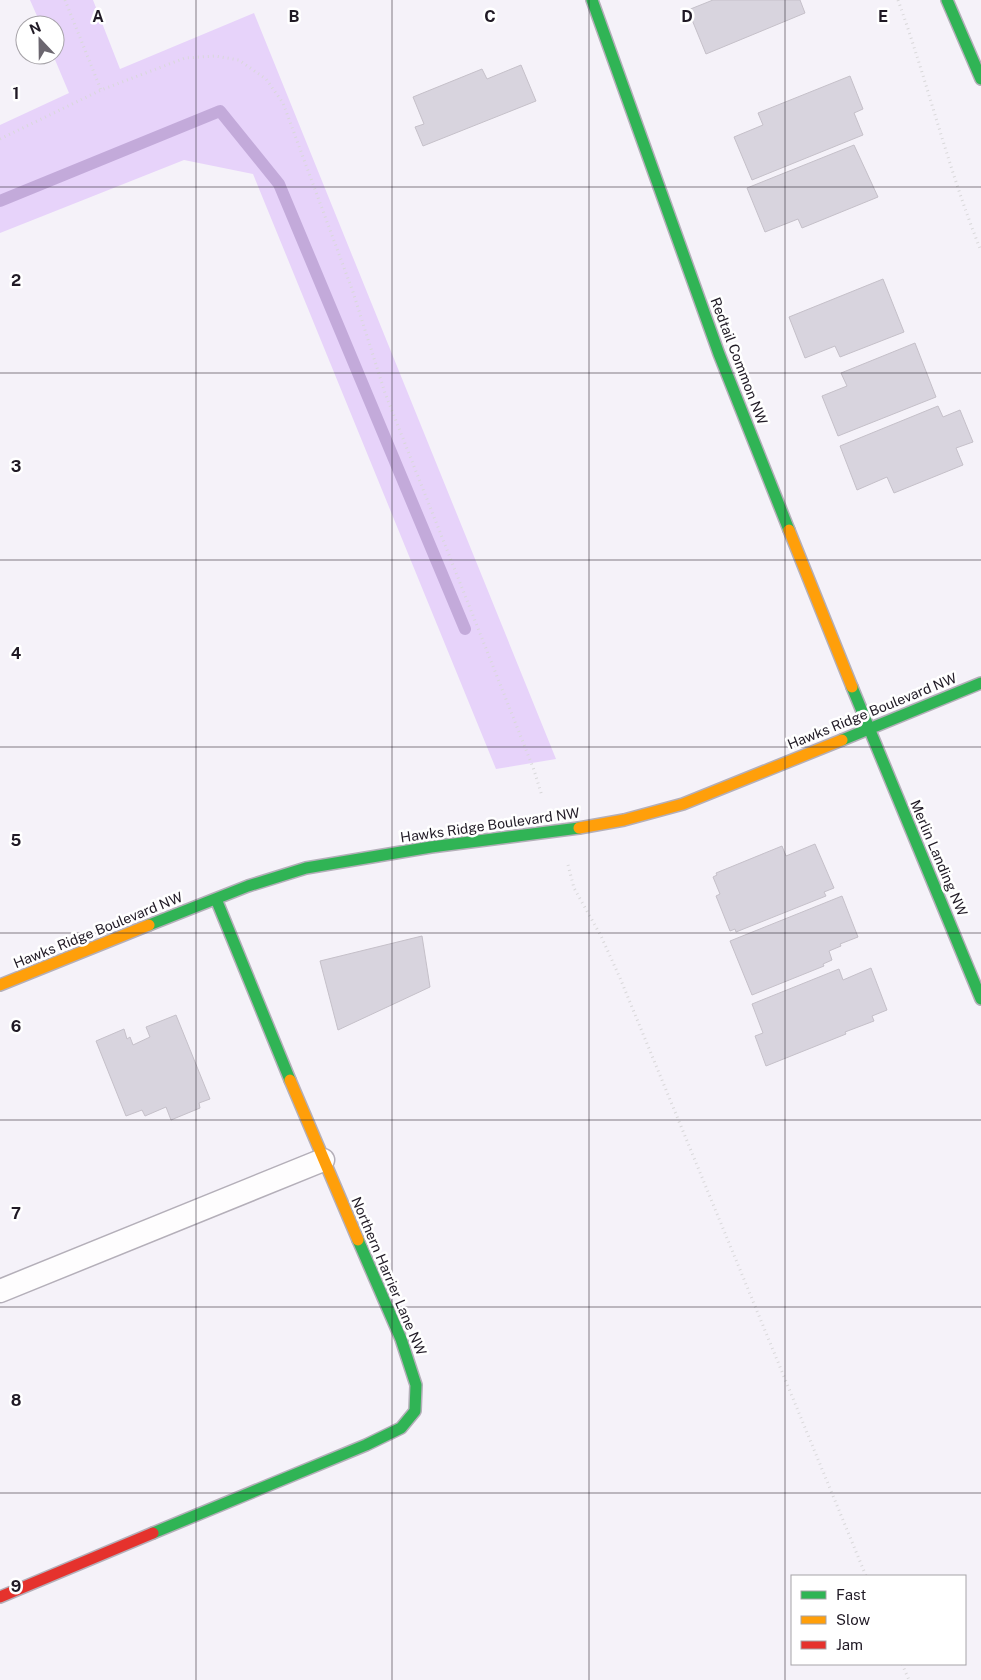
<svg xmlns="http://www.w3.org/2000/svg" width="981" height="1680" font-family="'Public Sans',sans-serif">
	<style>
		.green { fill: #e7d3fa }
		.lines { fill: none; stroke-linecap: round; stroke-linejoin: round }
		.stream { stroke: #c3aada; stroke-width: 12 }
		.building { fill: #d8d4de; stroke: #c5c0c9 }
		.lane-casing { stroke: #b4afb9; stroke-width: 25 }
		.fast-casing { stroke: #b4afb9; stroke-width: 14 }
		.slow-casing { stroke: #b4afb9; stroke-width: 14 }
		.jam-casing { stroke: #b4afb9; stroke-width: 14 }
		.path { stroke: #d9d8da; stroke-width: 3; stroke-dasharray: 1 4; stroke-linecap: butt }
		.lane { stroke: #fefdfe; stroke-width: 22 }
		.fast { stroke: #30b455; stroke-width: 11 }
		.slow { stroke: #ff9f0a; stroke-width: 11 }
		.jam { stroke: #e5322d; stroke-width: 11 }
		.grid { fill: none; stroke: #201a25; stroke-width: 1; stroke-opacity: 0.55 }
		.labels { text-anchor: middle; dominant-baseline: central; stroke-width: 5; stroke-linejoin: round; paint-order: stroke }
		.street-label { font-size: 14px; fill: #201a25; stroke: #fff }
		.grid-label { font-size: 16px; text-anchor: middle; font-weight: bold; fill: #201a25; stroke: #fff; stroke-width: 5; stroke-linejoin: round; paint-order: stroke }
	</style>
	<rect width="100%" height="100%" fill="#f5f2f9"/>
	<path class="green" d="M30,0H93L120,69L254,13L556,759L496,769L253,174L184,160L0,233V125L69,93L53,55H55V25H41Z"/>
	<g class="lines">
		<path class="stream" d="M0,201L220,111L279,184L465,629"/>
	</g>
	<path class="building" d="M713,0H800L805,13L706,54L688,10Z
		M521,65L536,101L423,146L415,127L424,124L413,97L482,69L487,79Z
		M850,76L863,109L854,113L863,135L752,180L734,137L763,125L758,113Z
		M854,145L878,197L802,228L798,219L765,232L747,188Z
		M883,279L904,332L840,357L835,346L805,358L789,317Z
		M915,343L936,397L838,436L822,396L847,386L841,373Z
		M938,406L943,417L960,410L973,442L956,448L963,465L894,493L887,477L857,490L840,446Z
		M815,844L834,888L824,892L826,896L736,932L735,929L730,931L716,896L720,894L713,877L717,875L716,873L782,846L786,856Z
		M842,896L858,937L840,944L841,946L829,951L832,960L823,964L824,966L752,995L730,941Z
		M422,936L430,987L338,1030L320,961Z
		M871,968L887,1010L872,1016L874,1021L845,1032L846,1034L766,1066L755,1036L763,1033L752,1004L839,969L843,980Z
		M176,1015L210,1099L199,1103L200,1108L171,1120L166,1107L145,1116L142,1110L126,1116L96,1041L124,1029L127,1039L130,1037L133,1045L150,1037L146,1027Z"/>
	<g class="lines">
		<defs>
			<path id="lane" d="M0,1291L323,1160"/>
			<path id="fast" d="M592,0L719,354L789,530
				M947,0L981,79
				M852,687L981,999
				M842,740L981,683
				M216,899L290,1080
				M149,925L248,886L306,868L431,847L579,828
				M153,1533L366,1445L401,1428L415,1411L416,1385L401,1339L358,1240"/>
			<path id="slow" d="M789,530L852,687
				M579,828L624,820L683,804L842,740
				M0,985L149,925
				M290,1080L358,1240"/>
			<path id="jam" d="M0,1597L153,1533"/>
		</defs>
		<use href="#lane" class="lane-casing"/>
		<use href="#fast" class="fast-casing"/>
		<use href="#slow" class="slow-casing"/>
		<use href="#jam" class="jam-casing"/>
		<path class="path" d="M65,0L101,90
			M898,0C928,83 948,169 981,251
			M0,139L101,90L185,58L215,56L239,60L266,79L283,103L353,292L385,393L534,770L542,796
			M568,865L574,888L601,936L620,978L866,1576
			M902,1664L909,1680"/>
		<use href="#lane" class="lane"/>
		<use href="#fast" class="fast"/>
		<use href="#slow" class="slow"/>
		<use href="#jam" class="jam"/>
	</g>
	<path class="grid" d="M196,0V1680M392,0V1680M589,0V1680M785,0V1680M0,187H981M0,373H981M0,560H981M0,747H981M0,933H981M0,1120H981M0,1307H981M0,1493H981"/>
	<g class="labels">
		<g class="street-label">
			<text transform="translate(739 361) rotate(69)">Redtail Common NW</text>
			<text transform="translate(872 711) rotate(-22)">Hawks Ridge Boulevard NW</text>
			<text transform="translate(490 825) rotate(-8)">Hawks Ridge Boulevard NW</text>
			<text transform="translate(939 858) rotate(67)">Merlin Landing NW</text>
			<text transform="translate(98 930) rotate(-22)">Hawks Ridge Boulevard NW</text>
			<text transform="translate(389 1276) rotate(67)">Northern Harrier Lane NW</text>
		</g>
	</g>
	<g class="grid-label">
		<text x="98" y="22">A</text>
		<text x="294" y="22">B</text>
		<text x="490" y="22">C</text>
		<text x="687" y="22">D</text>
		<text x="883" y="22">E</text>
		<text x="16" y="99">1</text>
		<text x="16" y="286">2</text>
		<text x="16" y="472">3</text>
		<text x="16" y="659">4</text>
		<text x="16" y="846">5</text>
		<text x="16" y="1032">6</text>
		<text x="16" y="1219">7</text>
		<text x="16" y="1406">8</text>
		<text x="16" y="1592">9</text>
	</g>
	<rect x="791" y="1575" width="175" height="90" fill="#ffffff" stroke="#a6a3a8"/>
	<rect x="801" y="1591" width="25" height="8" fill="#30b455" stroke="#a6a3a8"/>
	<text x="836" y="1600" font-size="15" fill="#201a25">Fast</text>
	<rect x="801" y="1616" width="25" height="8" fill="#ff9f0a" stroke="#a6a3a8"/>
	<text x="836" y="1625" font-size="15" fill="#201a25">Slow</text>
	<rect x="801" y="1641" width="25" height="8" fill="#e5322d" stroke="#a6a3a8"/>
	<text x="836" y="1650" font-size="15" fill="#201a25">Jam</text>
	<g transform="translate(40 40) rotate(338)"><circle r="24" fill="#ffffff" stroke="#a6a3a8"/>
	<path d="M0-4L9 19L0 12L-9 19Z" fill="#6b666f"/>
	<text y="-8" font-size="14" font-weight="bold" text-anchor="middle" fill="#201a25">N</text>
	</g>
</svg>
